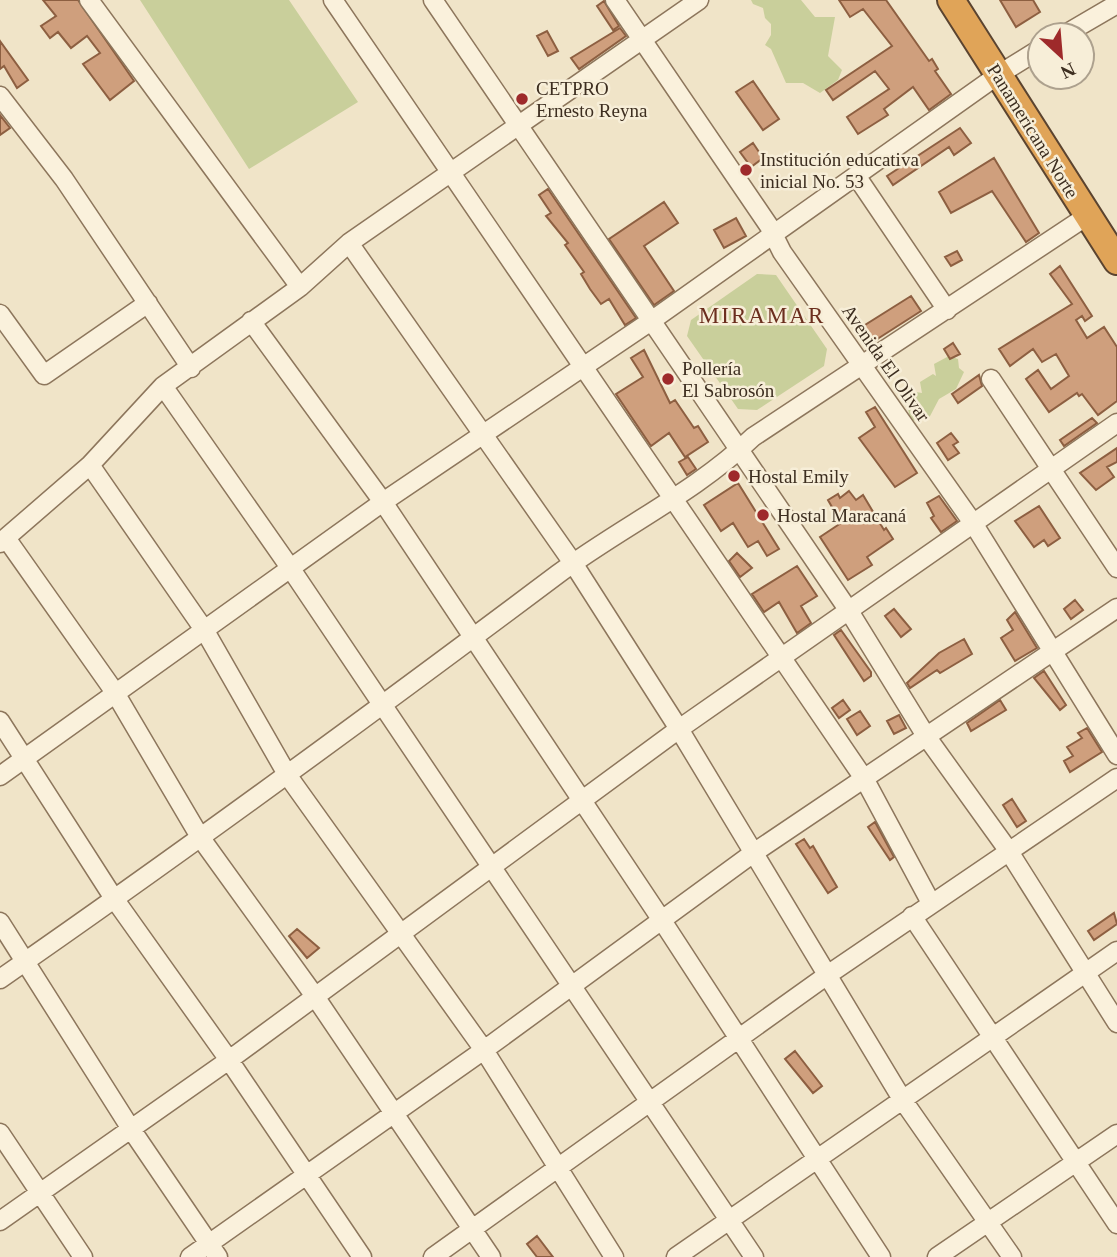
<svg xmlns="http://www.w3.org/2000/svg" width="1117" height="1257" font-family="Georgia,serif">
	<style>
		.green { fill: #c9cf9b }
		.building { fill: #cf9f7d; stroke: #8d5f41; stroke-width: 2 }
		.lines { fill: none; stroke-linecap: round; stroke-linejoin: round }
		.minor-casing { stroke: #8d765c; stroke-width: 21 }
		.highway-casing { stroke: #5b4430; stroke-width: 30 }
		.minor { stroke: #faf1dc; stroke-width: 18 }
		.highway { stroke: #e0a458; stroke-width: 26 }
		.poi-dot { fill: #9e2a2b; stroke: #f7eed8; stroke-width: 2.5 }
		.labels { text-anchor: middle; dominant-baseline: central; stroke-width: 5; stroke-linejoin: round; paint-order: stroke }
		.poi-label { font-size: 19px; fill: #3d2e20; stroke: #f7eed8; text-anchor: start }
		.street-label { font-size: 19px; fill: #3d2e20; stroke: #f7eed8 }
		.quarter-label { font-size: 23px; letter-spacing: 2px; fill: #6b2e1e; stroke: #f7eed8 }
	</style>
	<rect width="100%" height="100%" fill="#f0e4c8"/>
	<path class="green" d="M140,0H289L358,102L249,169Z
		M751,0H801L815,17H835L828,56L842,70L838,80L820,93L803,83H786L771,49L765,45L771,35V24L765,18L763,8L753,4Z
		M757,274L776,275L827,349L824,366L757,410L738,409L687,336L691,320Z
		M949,356L958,359L959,368L964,372L956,389L939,399L929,418L910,421L908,408L916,392L922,393L920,382L933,374L936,376L934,364Z"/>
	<path class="building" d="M43,0H78L134,81L110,100L83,64L100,53L87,36L71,48L58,32L50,38L41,26L56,16Z
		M839,0H886L929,61L932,59L938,69L935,71L951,94L929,110L913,87L884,109L888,115L858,134L847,117L889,89L875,71L833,100L826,90L892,46L863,9L850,17Z
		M1000,0H1033L1040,12L1016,27Z
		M604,1L619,26L613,30L597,6Z
		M620,28L626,36L579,69L571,58Z
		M547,31L558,51L548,56L537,36Z
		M0,41L28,80L17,88L4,66L0,69Z
		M753,81L779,119L763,130L736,92Z
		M0,115L10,128L0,135Z
		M960,128L971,143L954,155L949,147L893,185L887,176Z
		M753,143L763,158L751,167L740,152Z
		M994,158L1039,233L1026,242L992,191L951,213L939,192Z
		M548,189L636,318L625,325L609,299L601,304L590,289L581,274L584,272L565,245L568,243L546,216L551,213L539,195Z
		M664,202L678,223L644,246L674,291L654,305L609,239Z
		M736,218L746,236L724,248L714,230Z
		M957,251L962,260L951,266L945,257Z
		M1060,266L1092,316L1085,321L1082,316L1076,320L1087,338L1104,327L1117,347V401L1098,415L1082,394L1079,396L1077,393L1049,412L1026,379L1038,370L1051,389L1069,376L1056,354L1042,362L1033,349L1010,366L999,349L1072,304L1050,274Z
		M911,296L921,311L868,345L857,330Z
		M953,343L960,354L950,359L944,349Z
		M644,350L670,403L675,400L694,428L698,426L708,442L685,457L669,433L651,446L616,394L643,377L631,358Z
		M979,375L982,386L958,403L952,394Z
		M875,407L917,473L895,487L859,438L875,427L866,412Z
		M1092,418L1097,423L1064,446L1060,440Z
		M951,433L958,442L953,445L959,453L948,460L937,443Z
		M1117,448V462L1107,467L1114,477L1096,490L1080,473Z
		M688,457L696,469L687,475L679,462Z
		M738,483L779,549L767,556L758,541L748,547L733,523L721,531L704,505Z
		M849,491L856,500L863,495L884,530L886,528L893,539L867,557L872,565L848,580L820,537L841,523L828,500L838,494L840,498Z
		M939,496L957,521L941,532L931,518L934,516L927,503Z
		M1039,506L1060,538L1048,546L1044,540L1034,547L1015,521Z
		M737,553L752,568L740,577L729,561Z
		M797,566L817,596L801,606L811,623L797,633L779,602L764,612L752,594Z
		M1075,600L1083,610L1071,619L1064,609Z
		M894,609L911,629L901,637L885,616Z
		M1015,612L1037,648L1015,661L1001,638L1013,630L1007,620Z
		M841,630L871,672V676L864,681L834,635Z
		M964,639L972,654L940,673L937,670L910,688L907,683L939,653Z
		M1044,671L1066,705L1060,710L1034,678Z
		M843,700L850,710L839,718L832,708Z
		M1000,700L1006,710L971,731L967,723Z
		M860,711L870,726L857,735L847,719Z
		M899,715L906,728L894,734L887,721Z
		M1087,728L1102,752L1070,772L1064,761L1073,756L1067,747L1082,738L1078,733Z
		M1012,799L1026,821L1017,827L1003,805Z
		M875,822L894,857L890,860L868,827Z
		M804,839L810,848L813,846L837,887L828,893L796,844Z
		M1114,913L1117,924L1094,940L1088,931Z
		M297,929L319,948L307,958L289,936Z
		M795,1051L822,1086L813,1093L785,1059Z
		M537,1236L553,1257H537L527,1244Z"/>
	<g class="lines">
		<defs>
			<path id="minor" d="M89,0L300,287
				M333,0L865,780L931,903
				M433,0L849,611L926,736L1008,850L1117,1023
				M615,0L769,226L782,252L973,523L1117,755
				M1064,35L1117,4
				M0,96L64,179L191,368
				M857,177L947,310
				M349,243L573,563L679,729L902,1099L1012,1257
				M0,314L44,375L148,303
				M251,321L383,502L661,919L881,1257
				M991,379L1117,568
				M163,386L291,569L754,1257
				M6,538L114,691L200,837L314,995L491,1257
				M0,543L90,465
				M0,721L113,897L229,1060L362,1257
				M0,776L383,502L651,321L998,75L1040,49
				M912,916L1117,1224
				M0,922L131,1129L218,1257
				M0,979C189,848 374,712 558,574C621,527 696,492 753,437L1087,216
				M0,1133L83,1257
				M0,1221L229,1060L679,729L1117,423
				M190,1257L484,1050L752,854L1117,608
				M433,1257L826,976L1117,778
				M614,1257L484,1050L288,776L205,631L90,465L163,386L300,287L349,243L699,0
				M676,1257L1117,951
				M937,1257L1117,1134"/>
			<path id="highway" d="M951,0L1117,261"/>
		</defs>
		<use href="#minor" class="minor-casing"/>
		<use href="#highway" class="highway-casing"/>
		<use href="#minor" class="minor"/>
		<use href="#highway" class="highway"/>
	</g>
	<g class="poi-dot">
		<circle cx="522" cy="99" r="7"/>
		<circle cx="746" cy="170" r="7"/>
		<circle cx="668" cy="379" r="7"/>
		<circle cx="734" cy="476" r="7"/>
		<circle cx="763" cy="515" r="7"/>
	</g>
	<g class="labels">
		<g class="poi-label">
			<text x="536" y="88">CETPRO<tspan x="536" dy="22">Ernesto Reyna</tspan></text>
			<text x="760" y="159">Institución educativa<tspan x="760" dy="22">inicial No. 53</tspan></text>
			<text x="682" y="368">Pollería<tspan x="682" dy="22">El Sabrosón</tspan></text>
			<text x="748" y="476">Hostal Emily</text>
			<text x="777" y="515">Hostal Maracaná</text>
		</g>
		<g class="street-label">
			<text transform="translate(1033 131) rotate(58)">Panamericana Norte</text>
			<text transform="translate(886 363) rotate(55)">Avenida El Olivar</text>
		</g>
		<g class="quarter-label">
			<text x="762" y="315">MIRAMAR</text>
		</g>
	</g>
	<g transform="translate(1061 56) rotate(154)"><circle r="33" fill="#f7eed8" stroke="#ada18e" stroke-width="2"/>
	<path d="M0-5L12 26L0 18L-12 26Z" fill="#9e2a2b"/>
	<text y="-10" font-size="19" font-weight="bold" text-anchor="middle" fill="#3d2e20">N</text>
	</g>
</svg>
